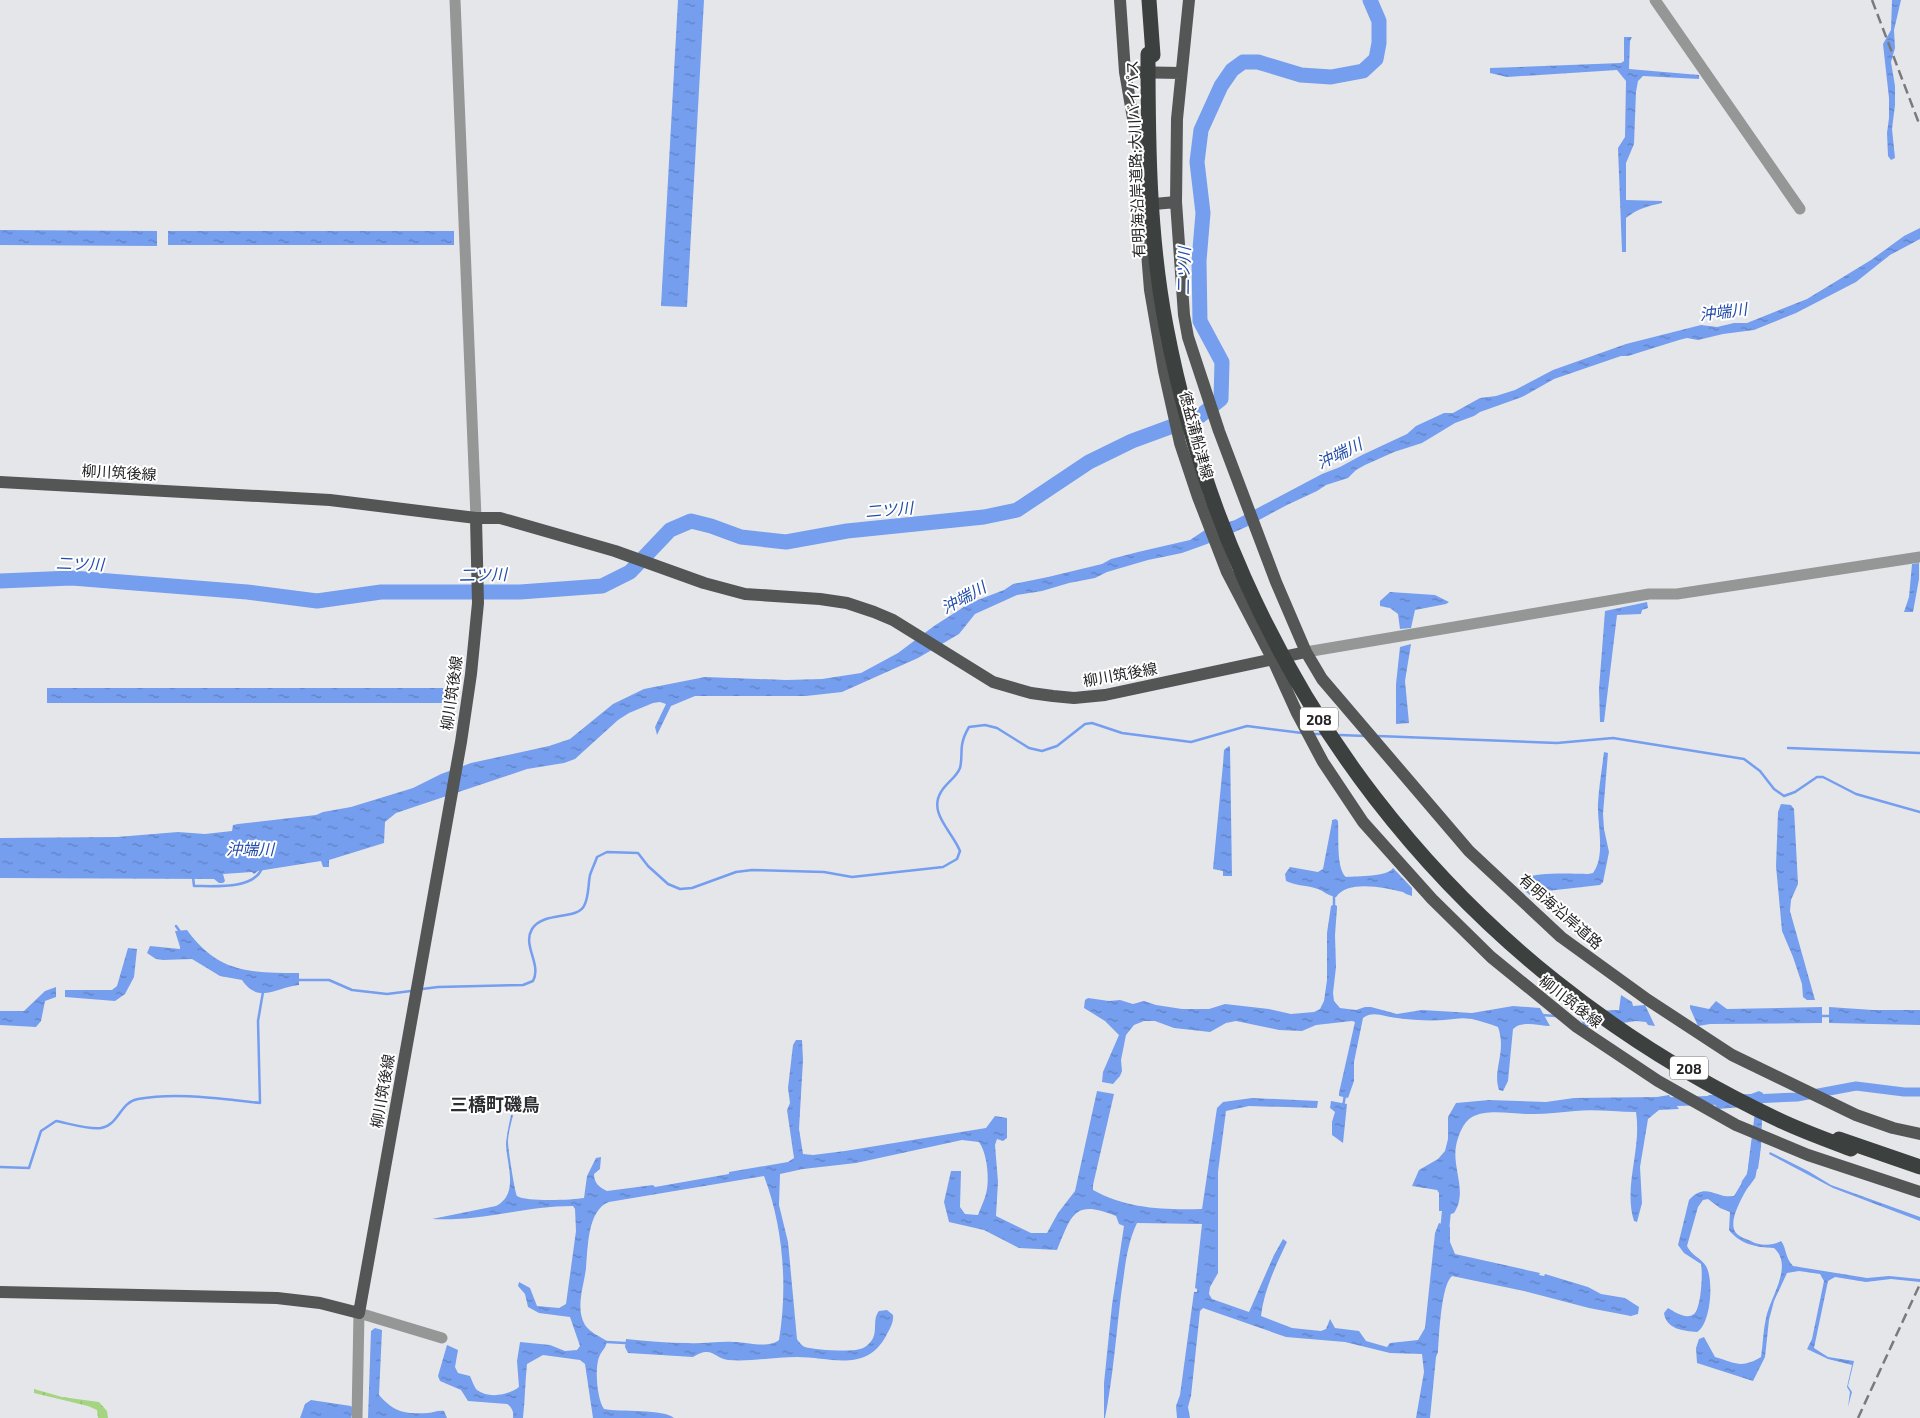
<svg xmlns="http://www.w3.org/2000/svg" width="1920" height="1418" font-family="'Exo 2','Noto Sans JP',sans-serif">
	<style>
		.wetland { fill: url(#wetland-marsh) }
		.water { fill: url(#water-ripples) }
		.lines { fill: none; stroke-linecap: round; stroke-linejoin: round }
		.stream { stroke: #759eef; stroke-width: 2.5 }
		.canal { stroke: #759eef; stroke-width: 9 }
		.river { stroke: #759eef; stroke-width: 15 }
		.minor { stroke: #959796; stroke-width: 11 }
		.major { stroke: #535655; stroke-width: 12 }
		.highway { stroke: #3c403e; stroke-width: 15 }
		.rail { stroke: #7a7a7d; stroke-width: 2.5; stroke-dasharray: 10 5; stroke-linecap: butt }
		.highway-bridge { stroke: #3c403e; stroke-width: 15 }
		.labels { text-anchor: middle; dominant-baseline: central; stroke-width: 4; stroke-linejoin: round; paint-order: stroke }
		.shield { fill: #fff; stroke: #666667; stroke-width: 1 }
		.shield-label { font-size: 14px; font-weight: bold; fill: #242426 }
		.street-label { font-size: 15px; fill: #242426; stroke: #fff }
		.water-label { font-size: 16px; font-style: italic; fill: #214caa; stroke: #fff }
		.quarter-label { font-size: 18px; font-weight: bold; fill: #2d2e31; stroke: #fff }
	</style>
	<defs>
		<pattern id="wetland-marsh" width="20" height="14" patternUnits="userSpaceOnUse" patternTransform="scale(1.25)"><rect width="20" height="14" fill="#a5d580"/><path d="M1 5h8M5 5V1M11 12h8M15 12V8" fill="none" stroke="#8eb76e"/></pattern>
		<pattern id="water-ripples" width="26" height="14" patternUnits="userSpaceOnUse" patternTransform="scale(1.25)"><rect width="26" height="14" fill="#759eef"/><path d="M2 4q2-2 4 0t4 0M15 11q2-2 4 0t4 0" fill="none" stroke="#6081c1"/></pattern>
	</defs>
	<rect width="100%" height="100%" fill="#e5e6ea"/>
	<path class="wetland" d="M34,1389L62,1397L99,1402L107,1411L108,1418H98L97,1410L88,1406L34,1393Z"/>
	<path class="water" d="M678,0H704L687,307L661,306Z
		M1892,0H1901L1894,30L1895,48L1891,62L1895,86V105L1892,129L1895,158L1891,160L1888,156L1887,133L1889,118V98L1883,44L1891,30Z
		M1624,37H1632L1630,41L1629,69L1699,75V79L1643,76L1638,81L1636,92L1634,144L1626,163V200L1662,201V203C1648,206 1637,209 1626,218V252H1622L1618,148L1625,137L1626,81L1617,70L1507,77L1490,73V68L1621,63L1624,61Z
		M1920,228V239L1890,255L1856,282L1796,313L1754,330L1723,334L1698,340L1687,338L1679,340L1628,356H1621L1554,379L1522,397L1480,412L1474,416L1455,423L1422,443L1394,452L1365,465L1356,470L1348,478L1326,485L1317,491L1287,505L1246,527L1207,544L1182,553L1148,560L1107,572L1095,578L1069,583L1042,591L1017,595L975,614L959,634L918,658L842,692L806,696H695L671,706L657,735L655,727L666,704L660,702L653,703L629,713L618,720L575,759L564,763L527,769L396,813L385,822L384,843L329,860V867H323L321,861L258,871L254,874L252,872L223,874L225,881L223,883H219L214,879L0,878V838L117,837L178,832L205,834L232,831L233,825L238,824L316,815L323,812L351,807L413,788L441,774L471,763L549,746L570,739L613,704L644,689L705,677L786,680L822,679L861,673L898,653L934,626L970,603L1004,590L1013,584L1048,577L1102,564L1111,559L1138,552L1190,540L1205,530L1235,520L1322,474L1340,467L1362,455L1407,434L1416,426L1444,413H1453L1480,398L1496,396L1515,390L1553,370L1626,344L1701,325L1717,327L1734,323H1747L1807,299L1871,260L1904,236Z
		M0,230L157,231V246L0,245Z
		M168,231H454V245H168Z
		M1919,563V579L1913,612H1904L1909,597L1912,564Z
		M1390,592L1435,595L1449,602L1446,604L1415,610L1411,628L1400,629L1398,614L1390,608L1380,606V601Z
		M1647,602L1648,608L1642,610L1641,614L1617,615L1604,722H1600L1599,689L1605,611Z
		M1411,644L1405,681L1409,723L1396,724V684L1400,647Z
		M47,688H445V703H47Z
		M1229,746L1230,747L1232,876H1223V871L1213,869L1223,764L1224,750Z
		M1604,752L1608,753L1603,814L1604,829L1609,852L1603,882L1600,885L1547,891L1543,894L1530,895L1521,888C1521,886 1521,883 1522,881C1527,871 1576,874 1588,874L1593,873C1606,855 1597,824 1598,803C1599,786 1602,769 1604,752Z
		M1781,804L1791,805L1794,809L1798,884L1791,900L1790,911L1815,1000H1807L1803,997L1802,984L1793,957L1782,931L1776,866L1778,812Z
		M1336,819L1338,821C1339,835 1336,869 1346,877C1358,876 1388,877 1393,868L1412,888V896L1406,894L1403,892C1386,888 1348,879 1336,897C1328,896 1324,891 1318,889C1307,885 1296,886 1286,881L1285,874L1290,867L1318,872L1323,869L1332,822V820Z
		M1334,904L1337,906V908L1335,935L1336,967L1333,993L1334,1001L1340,1008L1356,1010L1365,1007H1371L1397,1014L1422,1010L1472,1013L1513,1006L1540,1008L1550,1026C1539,1026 1522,1020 1513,1029L1508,1081L1503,1091L1499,1090C1492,1069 1507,1053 1498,1027C1490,1024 1481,1021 1472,1019C1462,1017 1454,1019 1444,1020C1429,1021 1412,1020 1397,1018C1385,1017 1373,1010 1363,1018L1354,1062V1081L1348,1098L1339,1096V1093L1355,1022L1352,1021L1316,1025L1302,1031L1279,1030L1236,1021L1226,1023L1210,1032L1174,1028L1155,1021H1144L1134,1025L1126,1035L1121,1060L1122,1071L1120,1076L1113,1084L1102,1082L1103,1072L1119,1035L1105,1021L1084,1008L1085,1000L1088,998L1109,1001L1120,1000L1133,1004L1144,1001L1156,1005L1182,1009H1209L1225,1004L1269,1009L1291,1014L1314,1012L1320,1009L1324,1001L1327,980V933L1331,906Z
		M187,930C218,973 250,973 299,973V985C277,987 259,1005 242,980L220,976L192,959L163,960L156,959L147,953L150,946L180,949V947L175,931Z
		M128,948L137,949L134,977L125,994L115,1001L65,997V990H112L117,986Z
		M56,987V997L45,1001L41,1021L36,1027L0,1025V1011H24L45,991Z
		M1621,995L1632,1002L1633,1006L1645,1005L1655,1026L1648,1025L1646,1022L1636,1021L1616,1024L1601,1023L1586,1027L1584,1026L1573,1005L1592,1011L1619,1010Z
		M1716,1001L1727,1009L1822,1007V1023L1710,1024L1698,1026L1690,1008V1005L1709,1009Z
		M1829,1007L1873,1010H1920V1025L1829,1023Z
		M796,1040H802L803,1060L799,1129L803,1154L813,1155L845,1151L986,1128L995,1116L1007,1118V1138L1003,1141L997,1139L995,1145L998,1182L996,1216L1031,1233H1047L1058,1213L1075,1191L1097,1091L1114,1094L1093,1185V1190C1127,1209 1165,1210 1202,1209L1217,1108L1223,1102L1252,1098L1318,1101L1317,1108L1249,1106L1226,1111L1218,1172V1273L1210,1287L1209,1294L1212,1299L1249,1312L1274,1255L1283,1239L1287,1242C1276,1265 1264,1290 1261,1316L1292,1328L1321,1331L1326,1329L1330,1319L1335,1328L1359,1331L1366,1341L1387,1347L1390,1343L1418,1340L1425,1328L1435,1233L1439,1223L1450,1227V1242L1455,1254L1540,1273L1539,1275L1544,1276L1545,1274L1588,1287L1601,1294L1625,1298L1639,1307L1638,1314L1631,1316L1589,1308L1524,1291L1452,1276C1441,1285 1439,1337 1438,1352L1436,1357L1430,1418H1416L1424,1372L1422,1354L1390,1353L1345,1342L1286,1337L1203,1308L1200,1311L1191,1396L1188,1407L1190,1418H1177L1176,1406L1180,1395L1194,1292H1197V1289L1195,1288L1202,1224L1137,1223C1126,1246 1125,1270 1121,1295C1116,1336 1113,1377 1105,1418H1104V1383L1112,1305L1124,1226L1119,1224L1116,1216C1074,1199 1072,1214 1057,1250L1019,1248L984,1230L949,1222L944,1202L951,1171H961L960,1207L965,1214L978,1215C981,1207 986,1197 987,1189C989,1176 987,1153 979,1142L962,1140L856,1163L803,1169L780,1174L779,1205L788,1242L797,1339C799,1342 802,1346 805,1347C814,1350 851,1352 860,1349C865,1348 869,1344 872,1340C878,1331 872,1319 879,1311L887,1310L893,1315C894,1323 889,1330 886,1336C866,1373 830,1357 797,1357C774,1357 751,1362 728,1360C714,1358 712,1345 693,1357L628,1353L625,1347L626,1339C646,1341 667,1343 688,1343C703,1344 719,1341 734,1342C747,1342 768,1349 779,1340C788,1286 783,1226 764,1176L609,1202C587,1210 588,1249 586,1268C584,1286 575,1308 585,1325C591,1333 599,1336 607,1341C606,1348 603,1349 600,1355C594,1366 597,1400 604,1409C619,1412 665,1409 674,1418H593L585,1364L580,1360L543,1355L527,1364C525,1383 525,1400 523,1418H513C514,1412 512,1407 507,1404L468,1401L461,1390L440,1381L438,1376L447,1345L458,1350L455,1367L458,1373L470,1376C472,1380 474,1387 477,1390C489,1399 509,1395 519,1387L517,1361L520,1342L550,1345L565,1351L577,1350L580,1346L570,1317L539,1313L528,1307L525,1294L518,1286L519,1282L530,1288L537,1306L559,1308L566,1304L576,1231L575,1209L573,1206C525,1206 479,1222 432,1219L496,1206C520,1194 506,1163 506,1143C507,1134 509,1124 511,1115H513C511,1124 508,1134 508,1142C508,1149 515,1193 517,1196C526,1202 572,1200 584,1198L587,1176L596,1158L601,1157L600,1169L594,1174C594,1183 599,1187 607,1191L653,1185L655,1187L729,1174V1172L788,1162L794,1158L787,1110L790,1103L788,1088L793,1045Z
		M1759,1091L1763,1093L1761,1147L1758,1169L1748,1167L1755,1112L1742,1107L1718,1109L1708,1095L1751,1094Z
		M1669,1095L1679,1109L1659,1110L1648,1119L1640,1167L1642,1203L1637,1222L1634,1221C1623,1186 1642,1149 1636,1112C1615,1112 1595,1109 1575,1111C1561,1112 1547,1114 1533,1114C1515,1115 1489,1108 1472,1117C1463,1122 1458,1136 1456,1146C1452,1169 1468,1192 1454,1213L1445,1216L1443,1211H1439V1193L1437,1190L1412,1186L1419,1170L1438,1159L1445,1151L1448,1139V1117L1456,1103L1489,1100L1546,1102L1574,1098L1657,1097Z
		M1331,1101L1347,1104L1343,1143L1332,1135V1122L1335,1112L1330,1108Z
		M1770,1152L1808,1171L1831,1185L1920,1217V1221L1833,1188L1769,1154Z
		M1750,1174H1756C1749,1186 1724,1222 1737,1234C1740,1237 1746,1239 1751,1241C1759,1246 1772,1246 1781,1241C1786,1246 1785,1258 1793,1266L1867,1278L1889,1276L1920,1279V1282L1891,1279L1866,1282L1835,1277L1828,1281L1814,1348L1828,1357L1854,1361L1848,1386L1852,1392L1848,1407L1850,1392L1847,1387L1852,1365L1828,1359L1807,1349L1812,1339L1824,1281L1820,1274L1799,1271L1787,1273L1774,1301L1769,1320L1765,1357L1753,1381L1697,1363L1696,1348L1699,1339L1704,1337L1715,1357C1736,1363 1741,1369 1761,1357C1763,1344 1763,1331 1766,1318C1770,1297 1794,1266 1774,1248C1756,1247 1741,1245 1729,1230L1730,1212L1720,1208L1708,1199L1703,1200L1698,1207L1687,1246C1691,1255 1701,1258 1706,1266C1714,1280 1711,1324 1697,1332C1683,1331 1666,1329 1664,1313L1668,1308C1675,1312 1686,1320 1694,1314C1701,1309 1703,1273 1701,1264L1684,1253L1678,1245L1689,1200C1706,1181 1716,1199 1734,1196L1746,1176Z
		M375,1328L382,1330L379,1395C395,1413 405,1414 428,1413C434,1413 437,1410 444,1411L447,1418H368L371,1331Z
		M311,1400L351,1406L353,1409L351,1418H300L305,1404Z"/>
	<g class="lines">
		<path class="stream" d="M1313,734H1325
			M1340,735L1365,736
			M1378,736L1557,743L1613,738L1744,759L1760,771L1774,789L1784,796L1795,792L1817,777H1823L1856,794L1920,812
			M1788,748L1920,753
			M193,877L194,886C213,886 254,890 262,868
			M1334,897V904
			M176,926L181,933
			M297,980H329L352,990L387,994L411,991
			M422,989L438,987L523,985L533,981C542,964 522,946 532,929C543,911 577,920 584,906C589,897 588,885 590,875C592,869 595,863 597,857L607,852L638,853L648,866L668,884L680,889L692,888L736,872L752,870L824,872L852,877L943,867L957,859L960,851C952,831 928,813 941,792C946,783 956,778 960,768C962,761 961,752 962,745C963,739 966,732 969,727L985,725L997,728L1029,748L1042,751L1057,746L1085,724L1092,723L1122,733L1191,742L1247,726L1302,733
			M1541,1015L1556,1016
			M1820,1016H1832
			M1343,1107L1345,1095
			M0,1167L29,1168L41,1131L56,1121C67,1123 90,1130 101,1128C119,1125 120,1102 138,1099C178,1092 220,1099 260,1103L258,1021L263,992
			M607,1342L625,1343"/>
		<path class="canal" d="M1752,1099L1797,1097L1856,1086L1904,1092H1920
			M1662,1102L1724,1100
			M1746,1183L1751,1176L1755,1156
			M1444,1237L1447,1205"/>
		<path class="river" d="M0,581L72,578L247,592L317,601L381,592H520L602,586L630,572L670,530L691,521L711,526L741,537L786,542L847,531L984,517L1017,510L1089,462L1132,441L1200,416L1221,399L1222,362L1200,321L1199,261L1203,213L1197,162L1201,130L1221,86L1232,70L1243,62H1258L1301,75L1331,77L1363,71L1376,59L1379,43V21L1370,0"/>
		<path class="minor" d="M455,0L476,518
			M1655,0L1800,209
			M1306,652L1649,594H1677L1920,557
			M357,1418L359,1313L442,1338"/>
		<path class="major" d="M1120,0L1125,72L1139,153L1150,290L1164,371L1180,443L1198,497L1227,572L1273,660L1297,713L1323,762L1363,822L1432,899L1491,957L1577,1027L1658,1081L1736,1125L1808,1155L1920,1192
			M1189,0L1177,119L1176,202L1184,315L1188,337L1219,431L1276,582L1306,652L1322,679L1469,851L1561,937L1648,1000L1732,1055L1856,1115L1893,1128L1920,1134
			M1125,72L1181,73
			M1143,205L1176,202
			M0,482L330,500L476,518H500L615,551L704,583L745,594L820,599L847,603L874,612L893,620L993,682L1031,693L1053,696L1074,698L1105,695L1306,652
			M0,1292L277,1298L320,1303L359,1313L461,742L471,674L478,603L476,518"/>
		<path class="highway" d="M1149,0L1153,55
			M1839,1139L1920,1167"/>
		<path class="rail" d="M1872,0L1920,126
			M1858,1418L1920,1284"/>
		<path class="highway-bridge" d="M1148,54C1148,145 1149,237 1166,326C1233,680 1453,967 1779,1120C1802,1131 1827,1140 1851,1149"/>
	</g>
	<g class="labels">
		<g class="shield">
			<rect x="1300" y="707.5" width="38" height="23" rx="4"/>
			<rect x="1670" y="1056.5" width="38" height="23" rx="4"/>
		</g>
		<g class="shield-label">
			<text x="1319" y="719">208</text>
			<text x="1689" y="1068">208</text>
		</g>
		<g class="street-label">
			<text transform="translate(1135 159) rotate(-92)">有明海沿岸道路;大川バイパス</text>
			<text transform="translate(1197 435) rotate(75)">徳益蒲船津線</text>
			<text transform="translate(119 472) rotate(3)">柳川筑後線</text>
			<text transform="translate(1120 674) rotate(-10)">柳川筑後線</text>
			<text transform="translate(451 693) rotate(-82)">柳川筑後線</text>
			<text transform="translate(1561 911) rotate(41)">有明海沿岸道路</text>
			<text transform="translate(1571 1001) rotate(38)">柳川筑後線</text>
			<text transform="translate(382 1091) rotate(-80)">柳川筑後線</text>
		</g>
		<g class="water-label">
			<text transform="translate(1183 271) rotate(-89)">二ツ川</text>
			<text transform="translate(1723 311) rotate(-7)">沖端川</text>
			<text transform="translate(1339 453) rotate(-26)">沖端川</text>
			<text transform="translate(889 509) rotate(-5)">二ツ川</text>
			<text transform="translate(80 563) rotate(2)">二ツ川</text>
			<text transform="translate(483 574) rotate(-1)">二ツ川</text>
			<text transform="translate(963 597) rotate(-29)">沖端川</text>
			<text x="250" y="848">沖端川</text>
		</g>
		<g class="quarter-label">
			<text x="495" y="1104">三橋町磯鳥</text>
		</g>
	</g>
</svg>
